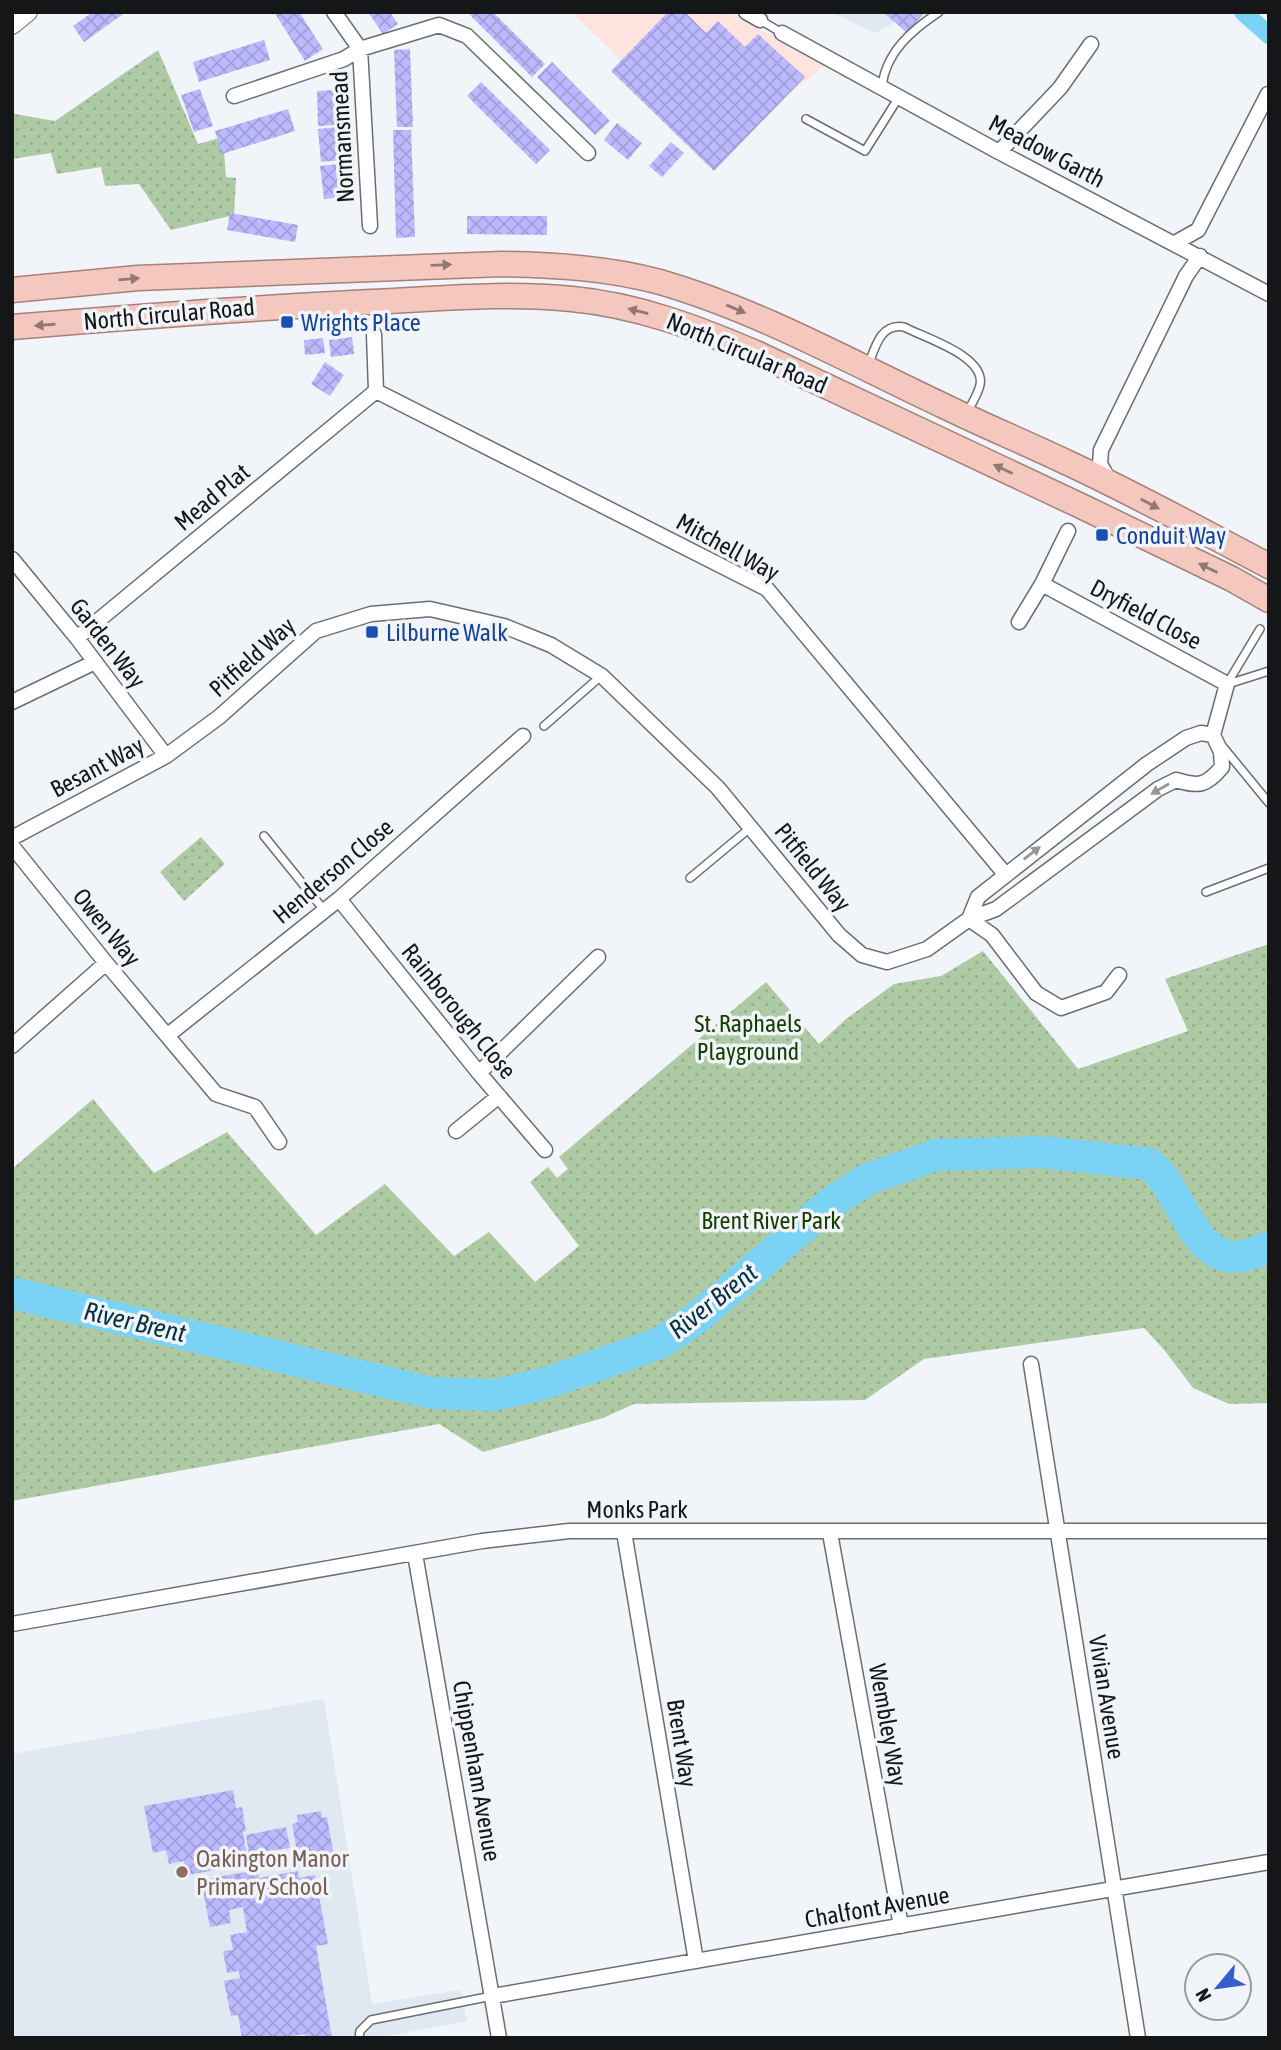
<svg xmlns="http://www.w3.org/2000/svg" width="1281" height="2050" font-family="'Asap Condensed',sans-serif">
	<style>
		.commercial { fill: #fee3df }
		.built { fill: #e0e8f2 }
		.green { fill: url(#green-dots) }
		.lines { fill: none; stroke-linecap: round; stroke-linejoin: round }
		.canal { stroke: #7ad3f4; stroke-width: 18 }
		.river { stroke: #7ad3f4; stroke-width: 32 }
		.building { fill: url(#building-cross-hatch) }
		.service-casing { stroke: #6b6e71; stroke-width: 10 }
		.minor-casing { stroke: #6b6e71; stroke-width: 17 }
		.tertiary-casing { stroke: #6b6e71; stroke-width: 20 }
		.trunk-casing { stroke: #a5817a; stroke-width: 27 }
		.service { stroke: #fff; stroke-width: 7 }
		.minor { stroke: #fff; stroke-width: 14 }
		.tertiary { stroke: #fff; stroke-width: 18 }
		.trunk { stroke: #f4c8be; stroke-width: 24 }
		.oneway { fill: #907873 }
		.oneway2 { fill: #969697 }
		.transit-dot { fill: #1a4fb4; stroke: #f1f4f8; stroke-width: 2.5 }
		.education-dot { fill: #8d6e63; stroke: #f1f4f8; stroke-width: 2.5 }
		.labels { text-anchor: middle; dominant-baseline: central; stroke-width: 7; stroke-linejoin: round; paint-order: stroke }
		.street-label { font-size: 24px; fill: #151618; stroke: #f1f4f8 }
		.transit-label { font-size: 24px; fill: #164399; stroke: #f1f4f8; text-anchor: start }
		.park-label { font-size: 24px; fill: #143e00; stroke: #f1f4f8 }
		.education-label { font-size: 24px; fill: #785e54; stroke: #f1f4f8; text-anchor: start }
		.water-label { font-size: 26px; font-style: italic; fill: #073240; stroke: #f1f4f8 }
	</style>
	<defs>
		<pattern id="green-dots" width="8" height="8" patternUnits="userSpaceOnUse" patternTransform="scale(1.75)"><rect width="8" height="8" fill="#aecaa4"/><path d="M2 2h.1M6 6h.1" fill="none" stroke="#95ad8c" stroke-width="1.8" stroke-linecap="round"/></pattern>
		<pattern id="building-cross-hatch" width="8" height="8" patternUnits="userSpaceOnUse" patternTransform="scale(1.75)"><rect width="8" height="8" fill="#bdb9ff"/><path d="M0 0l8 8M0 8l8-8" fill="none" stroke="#a29eda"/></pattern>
	</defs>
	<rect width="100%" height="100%" fill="#f1f4f8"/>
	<path class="commercial" d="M571,12H727L827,64L717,151Z"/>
	<path class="built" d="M831,12H915L875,33Z
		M324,1699L372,2004L461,1990L467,2021L377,2038H12V1754Z"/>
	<path class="green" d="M158,50L198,144L223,137L226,177L236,178L234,215L171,230L139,184L105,186L101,167L57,174L51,153L12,159V110L15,114L55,121Z
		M201,837L225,864L184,901L160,872Z
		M1269,944V1403L1229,1404L1193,1388L1165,1351L1144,1328L924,1359L865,1400L634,1404L603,1418L483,1452L439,1424L12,1501V1169L93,1099L154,1173L227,1132L316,1235L385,1184L454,1256L489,1232L535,1282L579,1246L530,1182L548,1167L557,1178L568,1169L559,1157L766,982L819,1044L846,1019L894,984L941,976L983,951L1078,1069L1188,1031L1165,979Z"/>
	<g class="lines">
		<path class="canal" d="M1243,12L1269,35"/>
		<path class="river" d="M12,1293L432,1393L494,1395L547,1383L660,1343L698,1317L832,1202L868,1179L936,1155L1042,1152L1149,1164C1182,1186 1191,1265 1243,1256C1251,1255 1261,1250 1269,1247"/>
	</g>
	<path class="building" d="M93,12H126L84,42L73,26Z
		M274,12H299L323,49L305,61Z
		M368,12H390L398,24L383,34Z
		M467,12H493L545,64L532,77Z
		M668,12H685L706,33L718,21L745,47L758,34L805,77L714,171L611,71Z
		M883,12H925L907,33Z
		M264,40L270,60L199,82L193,62Z
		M410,49L413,127H397L394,50Z
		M552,62L610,121L595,135L537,77Z
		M481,82L550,150L536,164L467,96Z
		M200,89L213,126L194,132L181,95Z
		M337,90L338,125L318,126L317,91Z
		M288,109L295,131L222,154L215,131Z
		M617,123L642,143L628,160L604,140Z
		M338,127L341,160L321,162L318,129Z
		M393,130H411L415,237L396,238Z
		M671,142L684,153L662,177L649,166Z
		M339,164L343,197L324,199L320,166Z
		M230,213L298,225L295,242L227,230Z
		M467,216H547V235L467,234Z
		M352,337L354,354L331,357L329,340Z
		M323,338L325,353L305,355L304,340Z
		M325,362L344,375L330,396L311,384Z
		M233,1790L236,1808L242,1807L246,1831L243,1832L247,1857L263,1854L265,1868L257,1869L256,1863L187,1875L184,1861L169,1864L166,1850L153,1853L144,1806Z
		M321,1811L322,1818L327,1817L335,1862L300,1868L292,1824L298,1822L297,1815Z
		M286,1827L290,1848L249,1854L246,1835Z
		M258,1870L259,1878L298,1871L299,1878L315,1875L328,1944L316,1946L332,2038H306L305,2034L282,2038H242L238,2015L231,2016L224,1981L240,1978L239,1971L227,1973L223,1951L233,1950L230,1935L247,1932L243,1907L229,1910L231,1923L210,1927L201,1880Z"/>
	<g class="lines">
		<defs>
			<path id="service" d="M760,20L782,33
				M882,86C886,52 912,30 939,12
				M806,119L865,151L899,97
				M868,366C875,348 880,323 904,327C925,338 986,356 980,385C978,394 972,403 968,411
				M1227,684L1260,629
				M1228,684L1269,671
				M544,726L601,676
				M1223,747L1269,803
				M264,836L324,910
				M690,878L750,828
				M1206,892L1269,868
				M359,2038L360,2031L371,2020L492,1996"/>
			<path id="minor" d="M334,12L360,49L370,226
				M746,12L760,20
				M782,33L999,152L1269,294
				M234,96L344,59L360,49L439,25L467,36L588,153
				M999,152L1060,88L1091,44
				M1175,243L1198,230L1268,94
				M374,334L376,391
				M376,391L767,589L1005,874
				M1109,480L1100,464L1101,450L1186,276L1200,256
				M12,559L77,638L166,756
				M1042,584L1227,684L1213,735
				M1019,622L1042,584L1068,531
				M77,638L376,391
				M12,702L95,662
				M12,838L166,756L219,717L316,631L371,614L430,609L504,626L551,645L602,676L718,788L839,935L862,955L887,962L927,949L969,919L978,897L1147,764L1186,738L1201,733L1213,735L1221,752L1222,767C1206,786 1199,787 1176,780L1158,789L996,909L969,919
				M12,846L106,963L216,1094L255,1107L279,1142
				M339,899L479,1073L545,1150
				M969,919L992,935L1036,993L1061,1008L1106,992L1119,975
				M168,1035L339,899L523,736
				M12,1046L106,963
				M479,1073L598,957
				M456,1131L499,1096
				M1031,1364L1138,2038
				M624,1532L696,1961
				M830,1533L901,1926
				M415,1554L499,2038
				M12,1624L482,1541L569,1531H1269
				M493,1996L1269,1862"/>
			<path id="tertiary" d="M12,25L28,12"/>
			<path id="trunk" d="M12,290L138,278L502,264C555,265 608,268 660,282C760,311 852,363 946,407C985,426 1026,443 1066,462C1135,494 1202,531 1269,566
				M12,327C132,317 251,308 371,302C438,299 505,292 572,299C637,305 698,328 758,354L1081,506L1232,579L1269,600"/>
		</defs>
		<use href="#service" class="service-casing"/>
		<use href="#minor" class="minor-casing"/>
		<use href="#tertiary" class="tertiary-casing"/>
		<use href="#trunk" class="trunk-casing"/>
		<use href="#service" class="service"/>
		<use href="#minor" class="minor"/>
		<use href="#tertiary" class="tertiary"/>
		<use href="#trunk" class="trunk"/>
	</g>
	<defs><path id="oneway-solid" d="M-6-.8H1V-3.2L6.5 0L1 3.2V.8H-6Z" transform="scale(1.75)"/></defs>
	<g class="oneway">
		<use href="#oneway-solid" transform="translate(441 265) rotate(-2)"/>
		<use href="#oneway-solid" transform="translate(129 279) rotate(-5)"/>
		<use href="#oneway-solid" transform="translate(736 309) rotate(23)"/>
		<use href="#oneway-solid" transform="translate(638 311) rotate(-166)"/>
		<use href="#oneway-solid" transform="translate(45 325) rotate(175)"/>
		<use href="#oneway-solid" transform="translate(1003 469) rotate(-155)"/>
		<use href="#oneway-solid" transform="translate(1150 504) rotate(28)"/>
		<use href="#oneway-solid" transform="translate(1208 568) rotate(-154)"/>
	</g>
	<g class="oneway2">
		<use href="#oneway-solid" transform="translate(1160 789) rotate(150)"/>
		<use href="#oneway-solid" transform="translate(1032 853) rotate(-38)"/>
	</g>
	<g class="transit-dot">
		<rect x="280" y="315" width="14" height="14" rx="3.5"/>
		<rect x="1095" y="528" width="14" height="14" rx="3.5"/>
		<rect x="365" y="625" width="14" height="14" rx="3.5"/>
	</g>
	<circle class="education-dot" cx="182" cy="1872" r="7"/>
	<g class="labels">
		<g class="street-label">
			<text transform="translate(342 137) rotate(-93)">Normansmead</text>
			<text transform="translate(1047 151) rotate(28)">Meadow Garth</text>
			<text transform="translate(169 314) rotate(-5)">North Circular Road</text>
			<text transform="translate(747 353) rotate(23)">North Circular Road</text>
			<text transform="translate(212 497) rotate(-40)">Mead Plat</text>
			<text transform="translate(728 547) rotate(29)">Mitchell Way</text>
			<text transform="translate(1146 614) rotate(28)">Dryfield Close</text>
			<text transform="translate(108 643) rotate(52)">Garden Way</text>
			<text transform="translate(252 657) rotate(-42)">Pitfield Way</text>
			<text transform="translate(97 767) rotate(-28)">Besant Way</text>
			<text transform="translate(813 867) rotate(51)">Pitfield Way</text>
			<text transform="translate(333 871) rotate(-40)">Henderson Close</text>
			<text transform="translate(107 927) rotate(51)">Owen Way</text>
			<text transform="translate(459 1011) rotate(51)">Rainborough Close</text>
			<text x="637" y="1509">Monks Park</text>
			<text transform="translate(1107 1697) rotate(81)">Vivian Avenue</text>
			<text transform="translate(888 1725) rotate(80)">Wembley Way</text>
			<text transform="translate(682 1743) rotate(81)">Brent Way</text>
			<text transform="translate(477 1771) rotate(80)">Chippenham Avenue</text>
			<text transform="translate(877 1907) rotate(-10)">Chalfont Avenue</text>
		</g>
		<g class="transit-label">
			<text x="301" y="322">Wrights Place</text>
			<text x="1116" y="535">Conduit Way</text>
			<text x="386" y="632">Lilburne Walk</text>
		</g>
		<g class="park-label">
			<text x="748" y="1023">St. Raphaels<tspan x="748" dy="28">Playground</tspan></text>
			<text x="771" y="1220">Brent River Park</text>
		</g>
		<g class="education-label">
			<text x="196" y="1858">Oakington Manor<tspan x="196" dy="28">Primary School</tspan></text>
		</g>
		<g class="water-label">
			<text transform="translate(713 1301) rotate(-38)">River Brent</text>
			<text transform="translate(135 1322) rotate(13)">River Brent</text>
		</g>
	</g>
	<rect width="1281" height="2050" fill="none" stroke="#151618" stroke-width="28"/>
	<g transform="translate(1218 1987) rotate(241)"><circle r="33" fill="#f1f4f8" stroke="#999b9e" stroke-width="2"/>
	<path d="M0-5L12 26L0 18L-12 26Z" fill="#345ece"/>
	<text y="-10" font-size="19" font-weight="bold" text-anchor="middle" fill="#151618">N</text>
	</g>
</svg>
